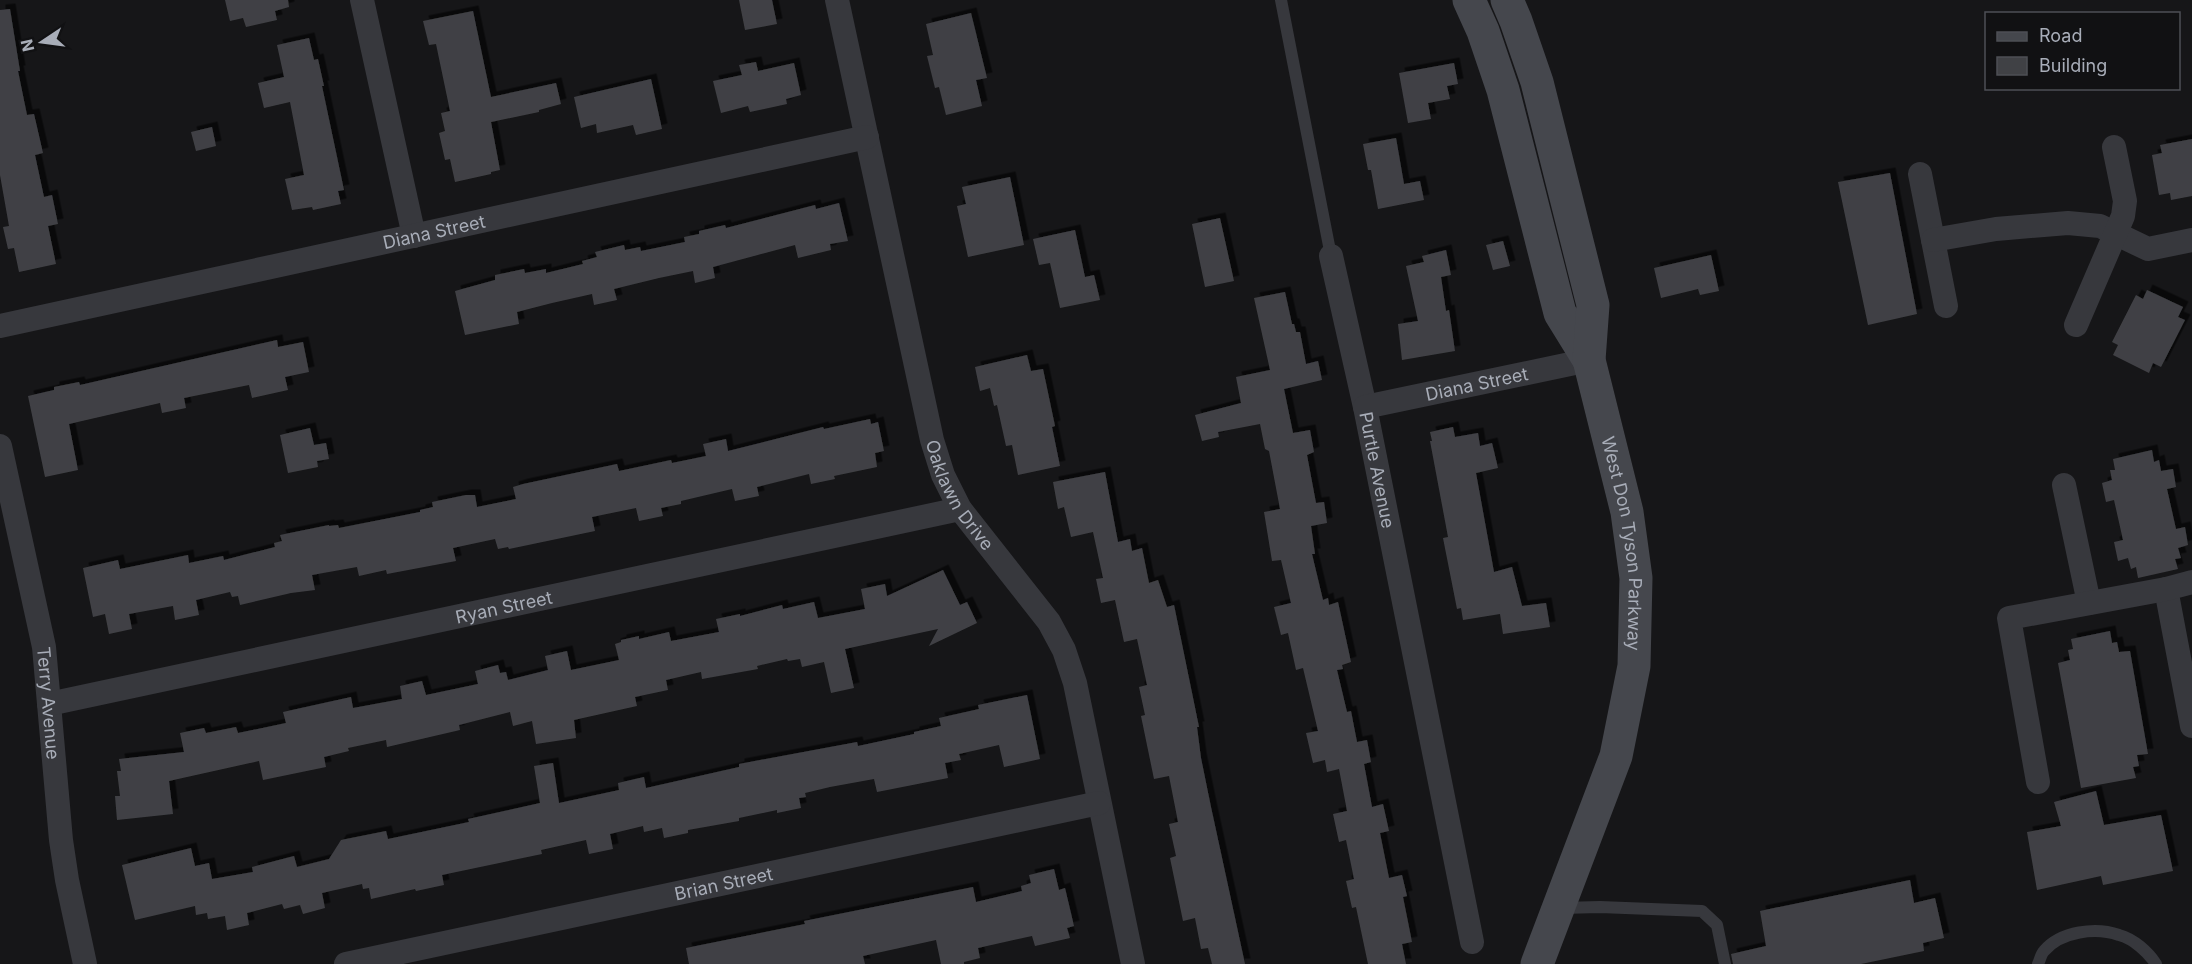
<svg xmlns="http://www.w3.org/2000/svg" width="2192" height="964" font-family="Inter,sans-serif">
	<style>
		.building { fill: #404145; filter: url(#shadow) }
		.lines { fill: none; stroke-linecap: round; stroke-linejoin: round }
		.service { stroke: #37383d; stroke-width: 12 }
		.minor { stroke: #37383d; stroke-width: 24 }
		.secondary { stroke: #45474d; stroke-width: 33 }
		.labels { text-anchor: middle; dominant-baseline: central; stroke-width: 5; stroke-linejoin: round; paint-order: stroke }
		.street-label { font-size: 18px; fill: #a8adb8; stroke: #111113 }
	</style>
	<defs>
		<filter id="shadow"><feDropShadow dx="5.5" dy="-5.5" stdDeviation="0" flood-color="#0009"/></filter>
	</defs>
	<rect width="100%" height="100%" fill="#161618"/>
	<path class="building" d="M225,0H288L289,7L275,11L277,20L246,27L243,18L230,21Z
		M739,0H772L777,24L745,30Z
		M10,9L20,71H18L27,115L34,114L43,153L35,155L44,197L52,195L58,224L48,226L56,264L19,272L14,248L8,249L3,227L9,226L0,175V10Z
		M473,11L491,97L556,83L561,104L539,110V112L491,122L500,170L491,172V174L455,182L450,159L445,160L439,133L445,131L441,113L450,111L436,44L429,45L423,21Z
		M971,13L987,78L976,80L982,106L946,115L939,87L935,88L927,56L933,55L926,24Z
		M309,38L314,60L318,59L324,86H322L344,190L338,191L341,204L313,210L312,207L292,210L285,179L304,175L290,102L264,108L258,83L284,77L277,45Z
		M756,62L758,71L794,63L801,95L786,99L787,104L750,112L748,106L721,113L713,81L742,75L739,65Z
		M1454,63L1458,84L1447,86L1450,99L1428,103L1431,119L1408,123L1399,73Z
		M651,79L662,129L636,135L633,125L597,133L596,124L581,128L574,97Z
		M212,127L216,146L196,151L191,132Z
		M1396,138L1404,184L1420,181L1424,200L1378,209L1371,170H1368L1363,144Z
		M2192,139V196L2171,200L2170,193L2159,195L2152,155L2162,153L2160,145Z
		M1890,173L1917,314L1868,325L1838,182Z
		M1010,177L1024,245L968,257L957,206L966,204L962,187Z
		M839,203L848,241L830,244L831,250L798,258L795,245L713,267L715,278L695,283L693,271L659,278L614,289L617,300L594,305L592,294L552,303L517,312L519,324L465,335L455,291L495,280V275L524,269L525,273L546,269V273L583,264L582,261L597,257L595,252L624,245L625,250L640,247L641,251L685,242L684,237L699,234V231L725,225L726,228L815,205L816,209Z
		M1220,218L1234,281L1205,287L1192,224Z
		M1075,230L1085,277L1094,275L1100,300L1060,308L1050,263L1039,265L1033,239Z
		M1503,241L1510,266L1493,270L1486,245Z
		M1446,250L1451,275L1441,277L1446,311L1449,310L1455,351L1402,360L1398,324L1418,321L1406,266L1424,262L1422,256Z
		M1711,255L1719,291L1700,295L1698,289L1661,298L1654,268Z
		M2147,290L2183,307L2178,317L2185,320L2161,367L2153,363L2149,373L2113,355L2118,345L2112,342L2136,295L2143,299Z
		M1285,292L1292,324H1294L1296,332H1300L1306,364L1318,361L1322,380L1284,389L1293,433L1310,430L1314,452L1307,455L1316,503L1324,502L1327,523L1311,526L1315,554H1312L1323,600L1328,598L1329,605L1338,602L1351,662L1342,665L1343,669L1337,670L1347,712L1351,711L1357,742L1367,740L1371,762L1364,764L1372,807L1383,804L1389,831L1380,833L1389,878L1402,875L1407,896L1403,897L1412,942L1402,944L1406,964H1368L1356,907L1352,908L1346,881L1354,879L1346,840L1339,842L1333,814L1347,811L1339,769L1327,772L1325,760L1313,763L1306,733L1318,731L1303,668L1296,670L1288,633L1281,635L1274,607L1291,603L1281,560L1272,561L1264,512L1280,509L1269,451L1265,449L1260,424L1218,432L1219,437L1202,441L1195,415L1241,403L1236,377L1270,370L1254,298Z
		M277,340L278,347L303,342L309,372L285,377L288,390L252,398L249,385L184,398L186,408L162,413L160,403L69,424L78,470L45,477L28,396L54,390V387L79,382L80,385Z
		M1027,355L1031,371L1043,369L1055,426L1052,427L1060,466L1018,475L1012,445L1006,446L997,405L994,406L990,388L980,391L975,367Z
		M870,419L871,424L878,422L884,451L875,453L877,467L834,476L835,479L811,484L809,474L757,487L759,496L735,501L732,489L681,501V504L661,508L663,516L639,521L636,508L592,517L595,531L509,549L508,547L498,549L495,539L453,548L456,561L387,574L386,570L359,576L357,567L312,575L315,590L291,593L240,605L238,596L232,597L230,592L196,600L199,615L175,620L173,606L129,614L132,629L109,634L105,614L93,617L83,568L118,560L120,569L188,555L189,563L223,556L224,560L275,547L274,543L282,541L280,535L329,525V526L338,525L339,528L420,512V510L433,507L432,502L466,495H475L477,507L516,499L513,487L523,484L617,464L619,471L671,460L672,463L706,456L703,444L726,439L728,451L823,427L824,429Z
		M1453,427L1455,437L1478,433L1480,446L1492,443L1498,468L1476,473L1494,572L1512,567L1522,606L1546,603L1550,627L1503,634L1500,614L1463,620L1461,608L1457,609L1443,538L1448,537L1430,441H1432L1430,432Z
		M310,428L314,445L326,443L329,459L317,461L318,467L288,473L280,435Z
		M2152,450L2154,462L2159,460L2161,471L2173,469L2176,487L2167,489L2176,529L2185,527L2188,545L2178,548L2181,558L2175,559L2178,569L2138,578L2136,567L2131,569L2128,558L2118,561L2114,542L2123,540L2114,500L2106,502L2102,483L2112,480L2110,470H2115L2113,459Z
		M1105,472L1118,542L1130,539L1132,551L1142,548L1149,583L1158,580L1167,607L1174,605L1199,727H1197L1201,758L1211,807L1245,964H1212L1208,948L1201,949L1195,918L1183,921L1170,858L1176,856L1169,824L1178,822L1169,776L1154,779L1141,716L1145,715L1139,687L1147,685L1137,639L1124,642L1115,600L1101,603L1096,579L1103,578L1093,532L1071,537L1064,507L1058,509L1053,482Z
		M943,570L960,605L967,602L977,623L929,646L938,629L845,649L854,688L831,693L824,662L802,667L800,659L788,661L787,659L757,666L758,669L702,679L701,672L666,680L668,690L635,697L637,706L574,720L576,738L536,744L532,721L513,726L510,712L459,725L460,730L387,747L386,740L348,748L349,751L324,757L326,767L263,780L259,761L169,781L173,814L117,820L115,796H120L117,771H121L119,759L184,752L180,733L204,728L206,733L236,727L238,733L286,723L283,712L351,697L353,708L402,699L400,686L422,681L426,695L478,684L475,671L498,665L500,673L506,672L508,680L548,670L545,656L567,651L571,670L619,660L615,644L621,642V640L639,636V639L669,632L671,641L719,632L716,619L740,614V616L782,605L783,609L814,602L818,618L865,609L861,589L885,584L887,596Z
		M2110,631L2112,643L2117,642L2119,652L2130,651L2148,754L2137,755L2139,766L2133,767L2136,778L2081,788L2058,663L2070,660L2068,650L2073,649L2071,639Z
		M1027,695L1040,759L1004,767L999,745L959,754L961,760L945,763L948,778L877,792L874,779L830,787L805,793L806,797L799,798L801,808L777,813V810L739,818V821L688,830V833L664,838L662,828L644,832L643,826L610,834L613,849L589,854L586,840L541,850L542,854L442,875L444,885L416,891L415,889L371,899L369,888L363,889L362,884L322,893L325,908L303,914L300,905L284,909L282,904L247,913L249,925L227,930L225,916L208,919L207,913L196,915L195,906L135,920L122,865L191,848L195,866L209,863L212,879L253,872L252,867L294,856L297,867L329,859L341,840L386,831L388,839L469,822L468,819L540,803L534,766L553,763L559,803L619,790L618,783L644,777L646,788L739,767V764L857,742L858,746L914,734V732L941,726L939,718L979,709L978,705Z
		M2096,791L2104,825L2161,815L2173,871L2103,885L2101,876L2037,890L2027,832L2061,826L2054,802Z
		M1054,869L1059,890L1065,888L1074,926L1067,928L1070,938L1035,946L1032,936L978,948L980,958L964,962V964H941L936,940L863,956L865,964H689L686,948L805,924L804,921L973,887L976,902L1022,891L1021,886L1031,883L1029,875Z
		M1910,880L1914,903L1935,898L1944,938L1923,943L1924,951L1861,964H1733L1731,954L1766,946L1760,911Z"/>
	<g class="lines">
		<path class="service" d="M1281,0L1331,256
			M1561,908L1600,907L1702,911L1717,925L1725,964
			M2038,964C2040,960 2041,954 2044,951C2061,931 2096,927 2119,935C2134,939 2148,952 2156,964"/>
		<g class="minor">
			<path d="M362,0L414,236"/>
			<path id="s1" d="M837,0L932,440L943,475L960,509L1049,622L1064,650L1075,683L1133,964"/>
			<path d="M1920,174L1946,306"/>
			<path d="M1933,240L1996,229L2068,223L2100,226L2148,249L2192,240"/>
			<path id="s2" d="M1331,256L1365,407L1472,942"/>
			<path d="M2076,325L2123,216L2125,201L2114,147"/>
			<path id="s3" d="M0,326L867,137"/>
			<path id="s4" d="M1365,407L1589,360"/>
			<path id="s5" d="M0,446L44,647L61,840L67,880L85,964"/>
			<path d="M2064,485L2089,603"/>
			<path d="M2166,589L2192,726"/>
			<path id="s6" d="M49,704L960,509"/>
			<path d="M2038,782L2009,618L2166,589L2192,582"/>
			<path id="s7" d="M346,964L1099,803"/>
		</g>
		<g class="secondary">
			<path d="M1469,0L1483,31L1503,90L1560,313L1589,360"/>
			<path id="s8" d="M1507,0L1516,21L1537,82L1593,305L1589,360L1627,512L1636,578L1634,666L1616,756L1537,964"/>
		</g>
	</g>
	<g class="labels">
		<g class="street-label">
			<text stroke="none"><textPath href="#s3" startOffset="444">Diana Street</textPath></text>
			<text stroke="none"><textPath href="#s4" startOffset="114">Diana Street</textPath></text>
			<text stroke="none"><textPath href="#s2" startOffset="219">Purtle Avenue</textPath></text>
			<text stroke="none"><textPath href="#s1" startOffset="512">Oaklawn Drive</textPath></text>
			<text stroke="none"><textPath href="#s8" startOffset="560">West Don Tyson Parkway</textPath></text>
			<text stroke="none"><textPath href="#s6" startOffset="465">Ryan Street</textPath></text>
			<text stroke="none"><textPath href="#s5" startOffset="262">Terry Avenue</textPath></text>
			<text stroke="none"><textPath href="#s7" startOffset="386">Brian Street</textPath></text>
		</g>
	</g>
	<rect x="1985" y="12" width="195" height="78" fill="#111113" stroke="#4d4f55" stroke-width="1.5"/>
	<rect x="1997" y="32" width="30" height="9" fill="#45474d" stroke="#4d4f55" stroke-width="1.5"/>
	<text x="2039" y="42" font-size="18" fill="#a8adb8">Road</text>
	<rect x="1997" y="57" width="30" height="18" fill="#404145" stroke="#4d4f55" stroke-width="1.5"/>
	<text x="2039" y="72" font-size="18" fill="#a8adb8">Building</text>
	<g transform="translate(42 42) rotate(257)" stroke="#111113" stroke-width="4.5" paint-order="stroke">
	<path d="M0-4.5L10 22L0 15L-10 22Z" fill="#a8adb8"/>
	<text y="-9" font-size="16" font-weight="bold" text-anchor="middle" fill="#a8adb8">N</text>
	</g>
</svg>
